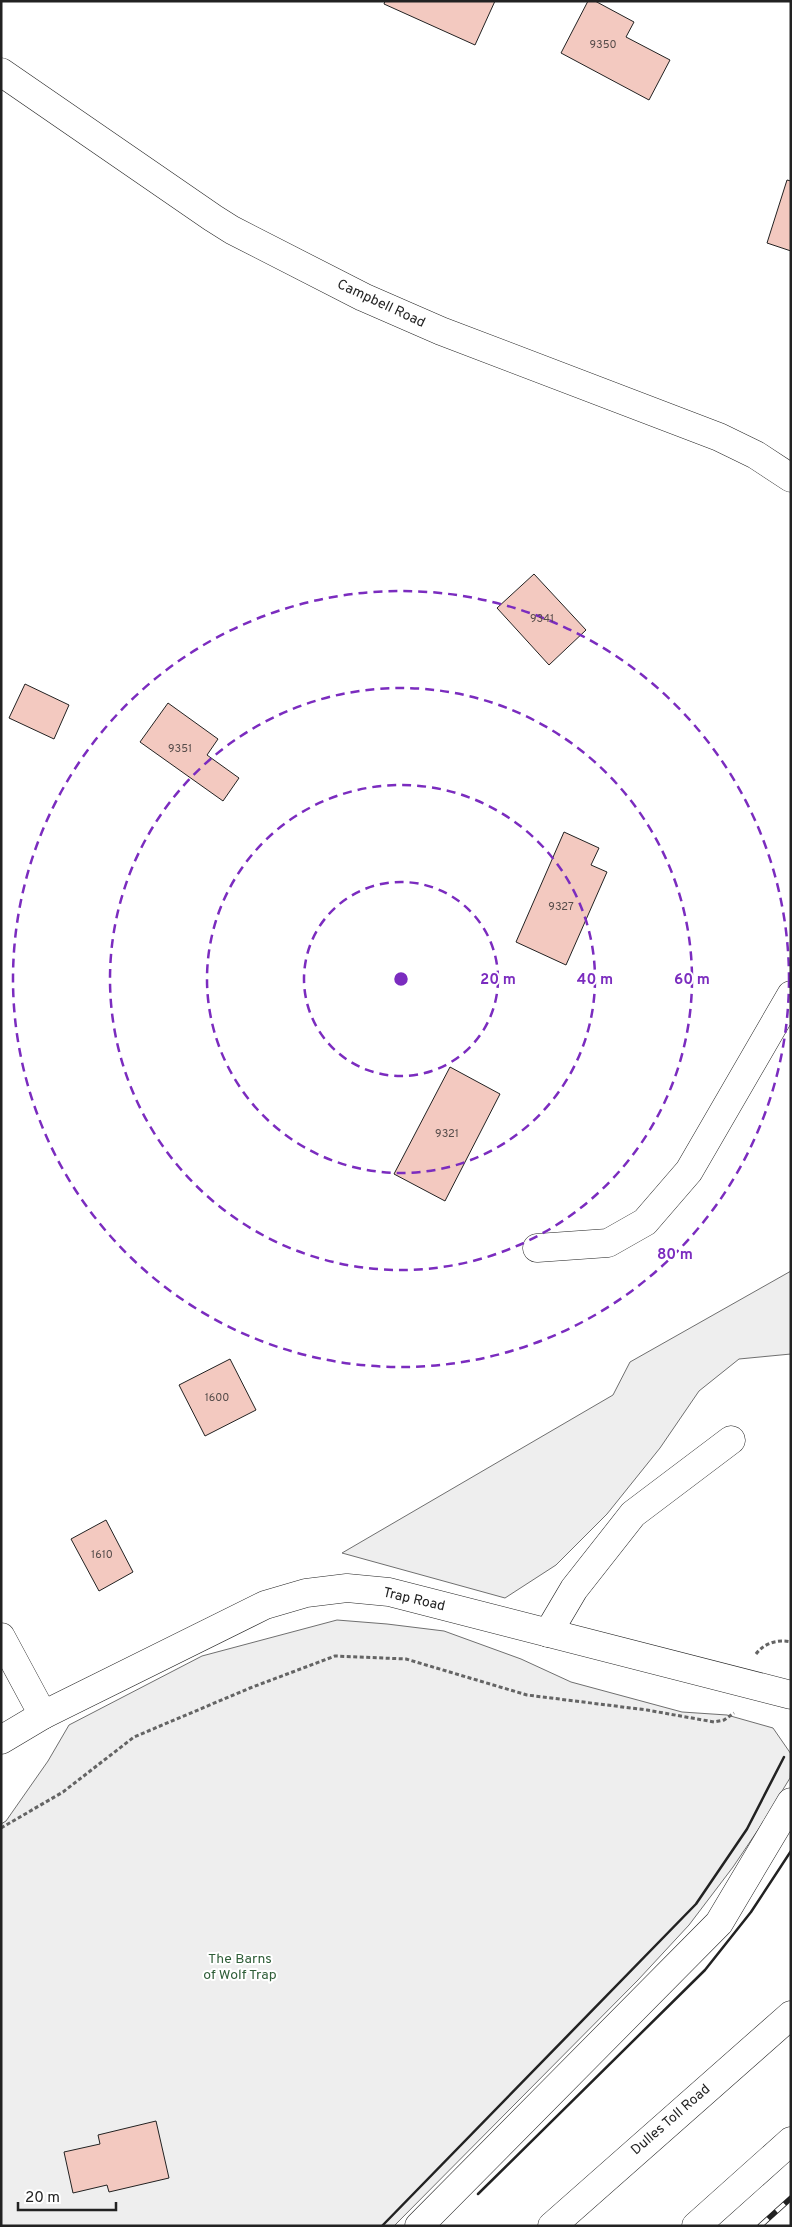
<svg xmlns="http://www.w3.org/2000/svg" width="792" height="2227" font-family="Overpass,sans-serif">
	<style>
		.green { fill: #eee; stroke: #6f6f6f }
		.building { fill: #f3c9c0; stroke: #222 }
		.lines { fill: none; stroke-linecap: round; stroke-linejoin: round }
		.minor-casing { stroke: #222; stroke-width: 29 }
		.major-casing { stroke: #222; stroke-width: 29 }
		.highway-casing { stroke: #222; stroke-width: 29 }
		.path { stroke: #646464; stroke-width: 3; stroke-dasharray: 4 2.5; stroke-linecap: butt }
		.minor { stroke: #fff; stroke-width: 28 }
		.major { stroke: #fff; stroke-width: 28 }
		.highway { stroke: #fff; stroke-width: 28 }
		.rail-casing { stroke: #222; stroke-width: 5.5 }
		.rail { stroke: #fff; stroke-width: 4; stroke-dasharray: 11; stroke-linecap: butt }
		.wall { stroke: #222; stroke-width: 2.5 }
		.ring { fill: none; stroke: #7b2cbf; stroke-width: 2.5; stroke-dasharray: 9 6 }
		.labels { text-anchor: middle; dominant-baseline: central; stroke-width: 4; stroke-linejoin: round; paint-order: stroke }
		.number-label { font-size: 11px; fill: #564c4a }
		.street-label { font-size: 14px; fill: #222; stroke: #fff }
		.park-label { font-size: 14px; fill: #2f5e38; stroke: #fff }
		.centre { fill: #7b2cbf; stroke: #fff; stroke-width: 2.5 }
		.ring-label { font-size: 15px; text-anchor: middle; font-weight: bold; fill: #7b2cbf; stroke: #fff; stroke-width: 4; stroke-linejoin: round; paint-order: stroke }
	</style>
	<rect width="100%" height="100%" fill="#fff"/>
	<path class="green" d="M791,1271V1354L739,1359L699,1391L660,1448L607,1514L556,1565L505,1598L342,1553L613,1395L630,1362Z
		M337,1620L387,1624L444,1631L521,1659L571,1682L682,1712L727,1715L773,1728L791,1754L790,1778L760,1827L733,1867L689,1925L638,1980L394,2226H1V1824L6,1821L48,1761L69,1725L202,1656Z"/>
	<path class="building" d="M385,1H495L475,45L384,4Z
		M588,1H595L634,22L626,37L670,60L649,100L561,53Z
		M787,180L791,181V251L767,243Z
		M534,574L586,630L549,665L497,608Z
		M25,684L69,705L54,739L9,718Z
		M168,703L218,739L207,755L239,778L223,801L140,742Z
		M564,832L599,848L591,865L607,872L566,965L516,942Z
		M450,1067L500,1094L445,1201L394,1174Z
		M230,1359L256,1410L205,1436L179,1385Z
		M106,1520L133,1572L99,1591L71,1539Z
		M156,2121L169,2178L109,2192L107,2185L73,2193L64,2152L100,2144L98,2135Z"/>
	<g class="lines">
		<defs>
			<path id="minor" d="M1,72L213,218L232,230L363,297L441,331L719,437L756,455L791,478
				M537,1248L608,1243L645,1222L689,1171L791,995
				M548,1633L574,1589L633,1514L731,1440
				M1,1637L43,1715"/>
			<path id="major" d="M1,1740L43,1715L265,1605L306,1593L347,1588L389,1592L791,1695"/>
			<path id="highway" d="M419,2226L719,1923L791,1802
				M552,2226L791,2015
				M696,2226L791,2141"/>
		</defs>
		<use href="#minor" class="minor-casing"/>
		<use href="#major" class="major-casing"/>
		<use href="#highway" class="highway-casing"/>
		<path class="path" d="M756,1654C764,1643 778,1639 791,1642
			M1,1828L63,1792L134,1737L250,1688L335,1656L406,1659L527,1695L647,1710L714,1722L724,1720L734,1713"/>
		<use href="#minor" class="minor"/>
		<use href="#major" class="major"/>
		<use href="#highway" class="highway"/>
		<defs>
			<path id="rail" d="M760,2226L791,2198"/>
		</defs>
		<use href="#rail" class="rail-casing"/>
		<use href="#rail" class="rail"/>
		<path class="wall" d="M478,2194L705,1970L751,1912L791,1851
			M382,2226L696,1904L747,1829L784,1757"/>
	</g>
	<g class="ring">
		<circle cx="401" cy="979" r="97"/>
		<circle cx="401" cy="979" r="194"/>
		<circle cx="401" cy="979" r="291"/>
		<circle cx="401" cy="979" r="388"/>
	</g>
	<g class="labels">
		<g class="number-label">
			<text x="603" y="45">9350</text>
			<text x="542" y="619">9341</text>
			<text x="180" y="749">9351</text>
			<text x="561" y="907">9327</text>
			<text x="447" y="1134">9321</text>
			<text x="217" y="1398">1600</text>
			<text x="102" y="1555">1610</text>
		</g>
		<g class="street-label">
			<text transform="translate(381 304) rotate(25)">Campbell Road</text>
			<text transform="translate(414 1600) rotate(13)">Trap Road</text>
			<text transform="translate(671 2120) rotate(-41)">Dulles Toll Road</text>
		</g>
		<g class="park-label">
			<text x="240" y="1959">The Barns<tspan x="240" dy="16">of Wolf Trap</tspan></text>
		</g>
	</g>
	<circle cx="401" cy="979" r="8" class="centre"/>
	<g class="ring-label">
		<text x="498" y="984">20 m</text>
		<text x="595" y="984">40 m</text>
		<text x="692" y="984">60 m</text>
		<text x="675" y="1259">80 m</text>
	</g>
	<rect width="792" height="2227" fill="none" stroke="#222222" stroke-width="5"/>
	<path d="M18 2202v8h98v-8" fill="none" stroke="#222222" stroke-width="2.5"/>
	<text x="25" y="2202" font-size="15" fill="#222222" stroke="#ffffff" stroke-width="4" paint-order="stroke">20 m</text>
</svg>
